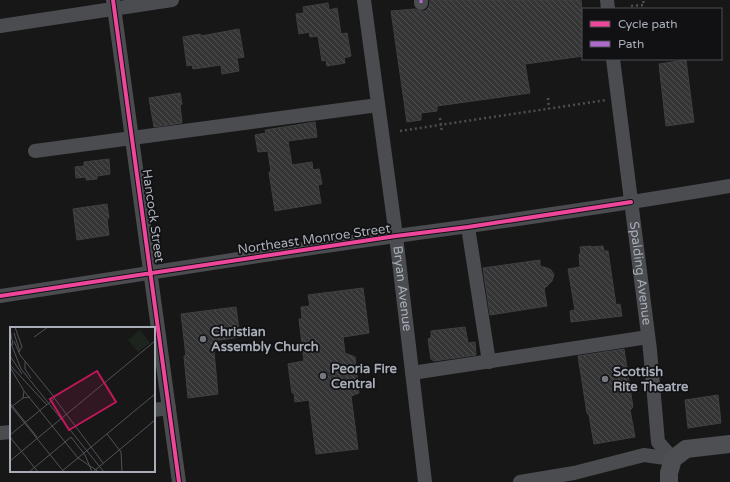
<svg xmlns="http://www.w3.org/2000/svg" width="730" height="482" font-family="'Varela Round',sans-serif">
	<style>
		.building { fill: url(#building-back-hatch); stroke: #3f4043 }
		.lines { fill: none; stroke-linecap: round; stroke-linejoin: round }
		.path { stroke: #4d4e52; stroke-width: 2.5; stroke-dasharray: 2 3; stroke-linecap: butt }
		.minor { stroke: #4b4c50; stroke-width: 14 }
		.major { stroke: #4d4f52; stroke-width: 18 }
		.quiet { stroke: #b06ccc; stroke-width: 3; stroke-dasharray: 6 3; stroke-linecap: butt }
		.cycleway-casing { stroke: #111113; stroke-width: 6 }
		.cycleway { stroke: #ed469a; stroke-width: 4 }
		.poi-dot { fill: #757880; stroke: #111113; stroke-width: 1.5 }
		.labels { text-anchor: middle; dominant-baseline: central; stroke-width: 3.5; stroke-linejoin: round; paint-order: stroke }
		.street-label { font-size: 13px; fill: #a8adb8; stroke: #111113 }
		.poi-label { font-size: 13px; font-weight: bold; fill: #a8adb8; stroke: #111113; text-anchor: start }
		.inset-road { fill: none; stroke: #515357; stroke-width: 1 }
		.view { fill: #c2185b; fill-opacity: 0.15; stroke: #c2185b; stroke-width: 2 }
		.inset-edge { fill: none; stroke: #a8adb8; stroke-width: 2 }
	</style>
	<defs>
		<pattern id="building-back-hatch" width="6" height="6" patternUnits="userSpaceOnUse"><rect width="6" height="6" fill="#353536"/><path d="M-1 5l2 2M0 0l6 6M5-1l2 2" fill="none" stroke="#4f5051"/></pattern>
	</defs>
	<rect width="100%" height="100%" fill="#171717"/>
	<path class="building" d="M430,0H581L583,21V56L525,64L530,93L437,106V111L421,113V120L407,122L391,11L415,9L421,11H425L429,7Z
		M328,3L329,10L337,8L341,34L347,33L351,56L344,58L345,63L327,66L326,60L322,61L318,36L310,37L309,32L299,34L296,14L304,13L303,7Z
		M239,29L244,57L237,58L239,71L222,74L221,65L193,69L192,65L187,66L183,37L200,34L201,36Z
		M686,60L694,122L666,126L659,64Z
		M180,93L182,104L180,105L182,123L154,127L149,98Z
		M315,122L317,137L288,141L292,165L312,162L313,170L319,169L322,184L318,185L321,203L275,211L269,172H271L268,151L258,152L255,135L266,133L265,130Z
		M109,159L110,174L97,176V179L86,180V177L76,178L75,167L84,166V162Z
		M107,204L109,218L107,219L109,235L77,240L73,209Z
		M591,246V247L603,246L604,251H608L616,305L620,304L622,316L571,322L570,311L575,310L568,269L580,267L579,254H581L580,247Z
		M540,260V266L550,269L554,274L552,281L544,289L547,306L490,315L483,268Z
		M363,288L369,333L343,337L345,353L355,357L359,393L351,396L358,449L316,454L309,400L295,402L294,393H292L288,364L304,361L299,319H302L301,307L310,306L308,295Z
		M236,307L240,337L213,341L218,394L188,398L184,356H186L181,314Z
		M465,327L468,343L475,342L476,355L434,361L431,359L428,339L431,338V331Z
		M624,349L633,407L630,410L635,437L594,444L589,415L587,413L578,356Z
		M718,395L721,423L688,428L685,400Z"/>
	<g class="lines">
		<path class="path" d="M631,6L644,5L643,0
			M548,98L549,109
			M440,118L442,132
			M400,131L606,100"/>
		<g class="minor">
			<path d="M113,0L179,482"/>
			<path id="s1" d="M364,0L396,236L425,482"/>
			<path d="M421,0V3"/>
			<path d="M607,0L608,9"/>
			<path d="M0,26L172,0"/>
			<path id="s2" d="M613,59L650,350L658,442L673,459"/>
			<path d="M35,151L378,105"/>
			<path d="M468,227L489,362"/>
			<path d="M0,296C132,276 264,254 396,236C508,221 619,205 730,186"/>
			<path d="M412,373L648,337"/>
			<path d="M154,410L169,408"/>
			<path d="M0,433L11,432"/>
			<path d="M520,482L574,473L644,455L673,459"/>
		</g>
		<path class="major" d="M669,482V473L673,459L686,449L730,444"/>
		<path class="quiet" d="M421,0V3"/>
		<defs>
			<path id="cycleway" d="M113,0L179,482
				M0,296L396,236L468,227L631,202"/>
		</defs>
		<use href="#cycleway" class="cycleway-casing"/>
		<use href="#cycleway" class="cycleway"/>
	</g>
	<g class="poi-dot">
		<circle cx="203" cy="339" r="4"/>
		<circle cx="323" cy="376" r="4"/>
		<circle cx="605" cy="379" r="4"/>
	</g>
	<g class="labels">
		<g class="street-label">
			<text transform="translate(153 216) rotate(82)">Hancock Street</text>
			<text transform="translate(314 239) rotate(-8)">Northeast Monroe Street</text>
			<text stroke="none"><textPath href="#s2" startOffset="216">Spalding Avenue</textPath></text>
			<text stroke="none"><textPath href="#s1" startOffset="291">Bryan Avenue</textPath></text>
		</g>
		<g class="poi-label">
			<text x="211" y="332">Christian<tspan x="211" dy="15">Assembly Church</tspan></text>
			<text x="331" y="369">Peoria Fire<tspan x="331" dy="15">Central</tspan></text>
			<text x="613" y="372">Scottish<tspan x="613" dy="15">Rite Theatre</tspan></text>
		</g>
	</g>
	<g transform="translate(10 327)">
		<rect width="145" height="145" fill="#171717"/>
		<path d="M130,3L140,16L128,25L118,13Z" fill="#1d241e"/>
		<path class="inset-road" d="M5,0L12,20L10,23M0,2L3,18M4,6L10,25M24,10L38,0M0,14L11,42L94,145M0,29L12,47M15,35V42L21,51M0,38L37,78M0,40L14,64L13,71M14,64L68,131M45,72L93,136M0,76L27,110M0,78L54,145M0,81L13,71L20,70M97,107L111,125L112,145M0,108L45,71L10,28L4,14M0,110L28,145M61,110L75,128L82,145M12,124L145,14M68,131L89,145M0,134L12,124M84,144L145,93M19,145L61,110M51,145L145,67"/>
		<path class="view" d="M87,44L106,75L59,103L40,72Z"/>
		<rect width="145" height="145" class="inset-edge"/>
	</g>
	<rect x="582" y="8" width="140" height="52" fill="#111113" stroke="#4d4f55"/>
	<rect x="590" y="21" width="20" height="6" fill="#ed469a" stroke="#4d4f55"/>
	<text x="618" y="28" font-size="12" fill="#a8adb8">Cycle path</text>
	<rect x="590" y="41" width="20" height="6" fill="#b06ccc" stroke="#4d4f55"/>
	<text x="618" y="48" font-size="12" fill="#a8adb8">Path</text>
</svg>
